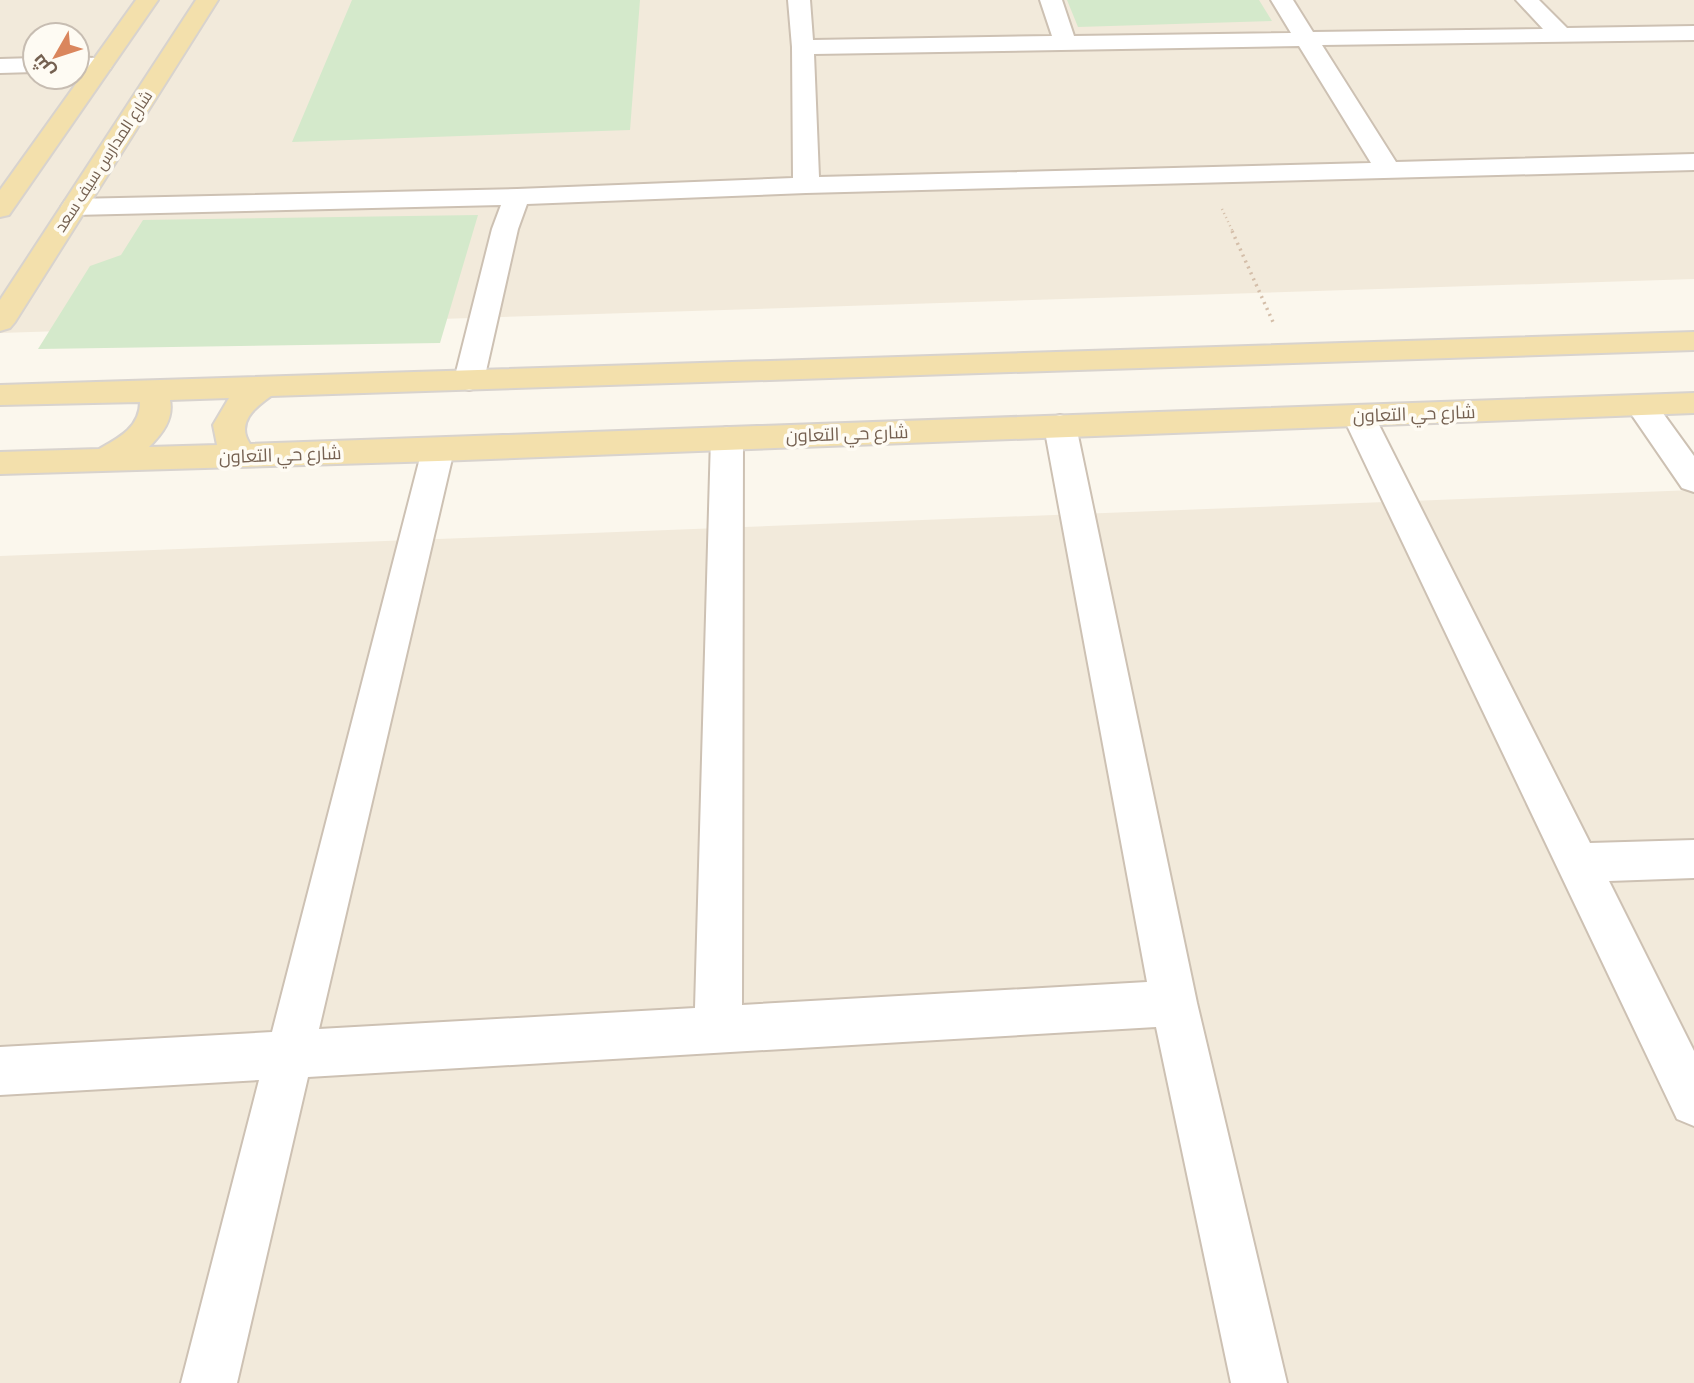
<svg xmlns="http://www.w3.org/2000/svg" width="1694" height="1383" font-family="Ubuntu,Cairo,sans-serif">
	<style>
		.residential { fill: #f2eadb; fill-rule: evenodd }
		.green { fill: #d4e9cb }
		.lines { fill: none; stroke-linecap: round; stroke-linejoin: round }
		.minor-casing { stroke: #cdc1b3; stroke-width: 4 }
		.major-casing { stroke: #d8d3ce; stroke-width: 4 }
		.path-far1 { stroke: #d4bea9; stroke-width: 2.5; stroke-dasharray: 1 3.5; stroke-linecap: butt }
		.path { stroke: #d4bea9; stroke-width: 3.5; stroke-dasharray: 2 4.5; stroke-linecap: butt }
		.minor { fill: #fff; fill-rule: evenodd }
		.major { fill: #f3e0ac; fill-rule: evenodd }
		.labels { text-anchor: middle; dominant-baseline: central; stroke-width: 7; stroke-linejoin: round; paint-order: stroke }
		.far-street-label { font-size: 16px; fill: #756151; stroke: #fefbf3 }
		.street-label { font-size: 18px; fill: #756151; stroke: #fefbf3 }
	</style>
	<rect width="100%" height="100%" fill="#fbf7ed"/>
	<path class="residential" d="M0,0H1694V279L0,333ZM35,35H77V77H35Z
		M1694,490V1383H0V556Z"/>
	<path class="green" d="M352,0H640L630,130L292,142Z
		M1067,0H1259L1272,21L1078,27Z
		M478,215L440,343L38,349L90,266L121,255L143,220Z"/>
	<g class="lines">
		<defs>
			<path id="minor" d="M788,0H810L813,40L1052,36L1040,0H1062L1074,36L1291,33L1271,0H1293L1313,32L1543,29L1516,0H1539L1567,28L1694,26V40L1322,45L1396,162L1694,154V170L806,193L527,204L518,229L484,380L480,387L469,390L458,387L454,380L492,229L501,205L74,215L65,213L61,207L65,201L74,199L517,189L793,178L792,47ZM1299,46L1371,163L819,177L814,54Z
				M77,57L110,59L113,64L110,69L77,71Z
				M35,58V72L0,73V59Z
				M1641,395L1652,398L1694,456V492L1682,488L1625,405L1630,398Z
				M1358,405L1369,408L1374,415L1590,843L1694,840V878L1609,881L1694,1051V1126L1677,1119L1342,415L1347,408Z
				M1060,415L1071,418L1076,426L1197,1003L1287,1383H1231L1156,1027L308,1077L237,1383H181L259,1080L0,1095V1047L272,1032L422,450L427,442L438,439L449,442L454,450L319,1029L695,1008L711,438L716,430L727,427L738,430L743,438L742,1005L1147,982L1044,426L1049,418Z"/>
			<path id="major" d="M136,0H158L9,215L0,217V190Z
				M196,0H218L15,322L10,328L0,331V300Z
				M1694,332V350L271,396C254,408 236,423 250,444L1694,393V413L438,461L0,474V452L99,449C119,438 140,427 140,402L0,405V385ZM229,398L213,425L217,445L149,447C162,434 174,419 170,400Z"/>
		</defs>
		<use href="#minor" class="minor-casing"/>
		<use href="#major" class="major-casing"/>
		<path class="path-far1" d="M1222,209L1233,232"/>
		<path class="path" d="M1232,231L1273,322"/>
		<use href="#minor" class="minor"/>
		<use href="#major" class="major"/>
	</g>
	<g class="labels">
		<g class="far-street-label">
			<text transform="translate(103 161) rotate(-57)">شارع المدارس سيف سعد</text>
		</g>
		<g class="street-label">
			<text transform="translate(1414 413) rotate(-2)">شارع حي التعاون</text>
			<text transform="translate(847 433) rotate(-2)">شارع حي التعاون</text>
			<text transform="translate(280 454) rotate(-2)">شارع حي التعاون</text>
		</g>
	</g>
	<g transform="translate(56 56) rotate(231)"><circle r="33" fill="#fefbf3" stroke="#c7bdb2" stroke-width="2"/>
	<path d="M0-5L12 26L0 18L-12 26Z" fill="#da865d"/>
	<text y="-10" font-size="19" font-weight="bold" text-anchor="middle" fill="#756151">ش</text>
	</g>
</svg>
